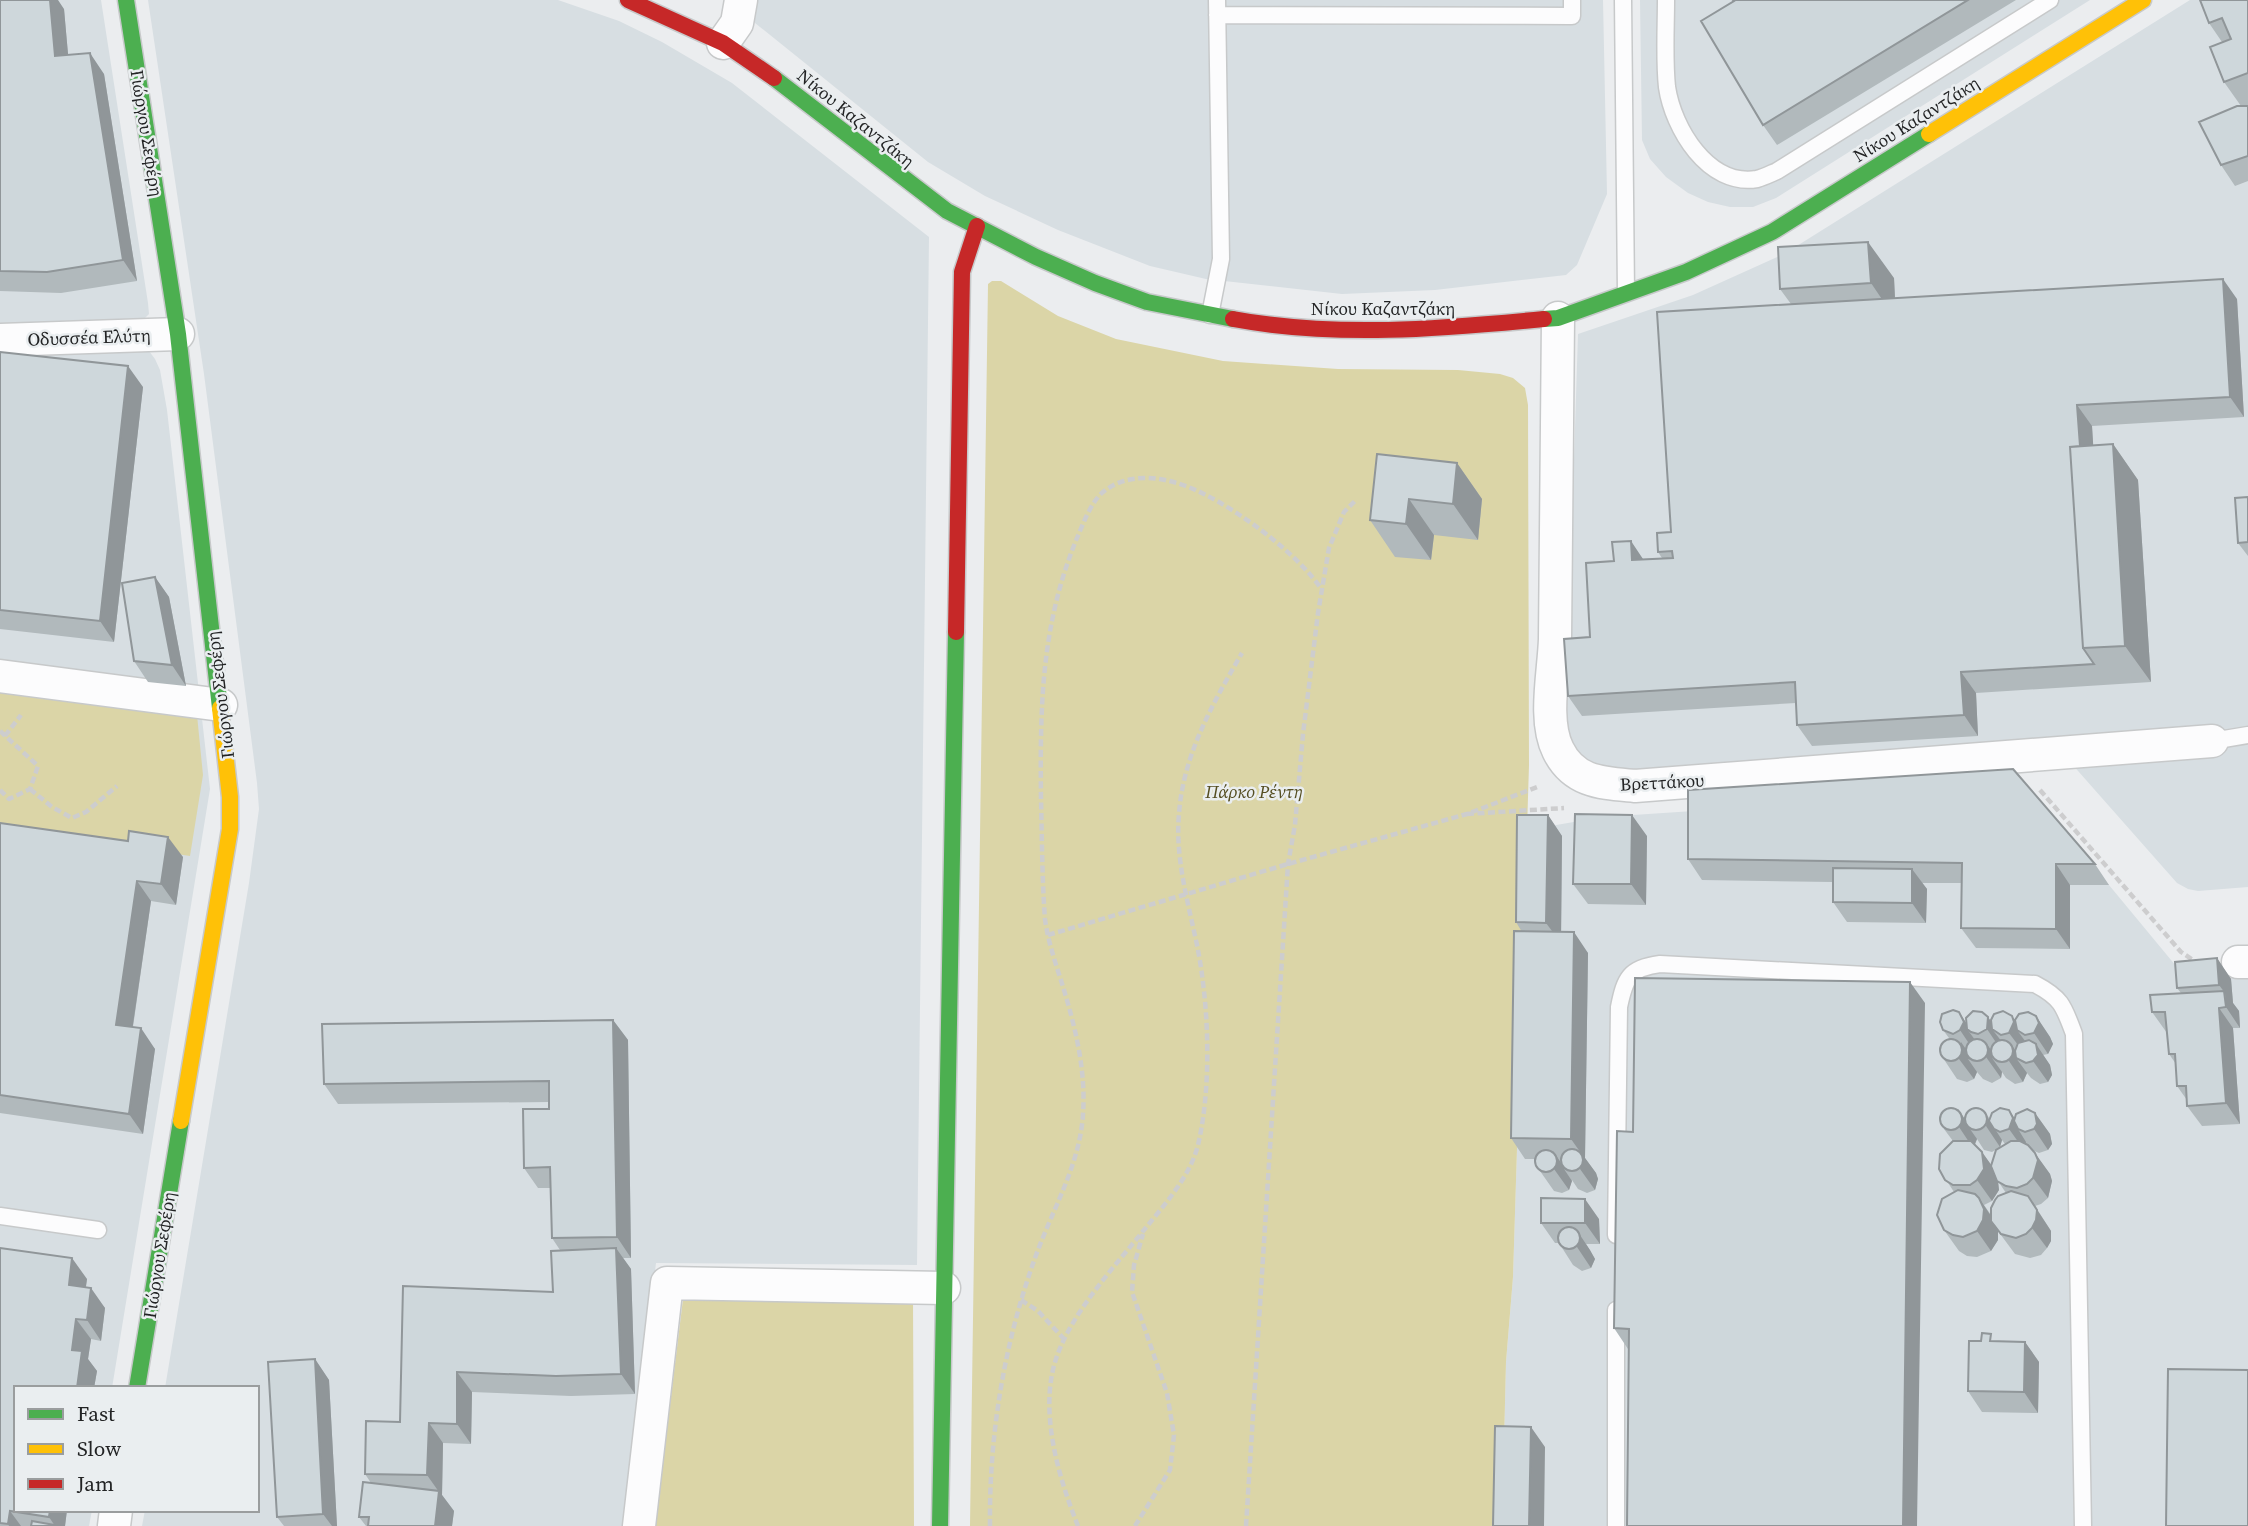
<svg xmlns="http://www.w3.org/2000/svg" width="2248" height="1526" font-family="'Source Serif 4',serif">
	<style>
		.built { fill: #d7dee2 }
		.green { fill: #dbd5a7 }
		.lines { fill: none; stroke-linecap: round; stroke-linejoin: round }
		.lane-casing { stroke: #c7c9ca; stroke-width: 19 }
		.street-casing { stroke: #c7c9ca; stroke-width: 35 }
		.fast-casing { stroke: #c7c9ca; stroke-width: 19 }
		.slow-casing { stroke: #c7c9ca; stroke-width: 19 }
		.jam-casing { stroke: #c7c9ca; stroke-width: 19 }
		.path { stroke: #cdcdce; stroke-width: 4.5; stroke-dasharray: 7 3.5; stroke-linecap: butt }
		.lane { stroke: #fcfcfd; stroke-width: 16 }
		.street { stroke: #fcfcfd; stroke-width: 32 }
		.fast { stroke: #4caf50; stroke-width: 16 }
		.slow { stroke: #ffc107; stroke-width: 16 }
		.jam { stroke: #c62828; stroke-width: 16 }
		.wall { fill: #b1b9bc; fill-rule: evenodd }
		.shaded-wall { fill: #909699 }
		.building { fill: #ced7db; stroke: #909699; stroke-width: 2 }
		.labels { text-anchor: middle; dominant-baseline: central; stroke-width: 5; stroke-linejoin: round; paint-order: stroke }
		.street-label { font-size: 18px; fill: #222324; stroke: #eaeef0 }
		.park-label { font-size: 18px; font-style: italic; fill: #554e22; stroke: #eaeef0 }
	</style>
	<rect width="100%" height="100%" fill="#ebedef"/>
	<path class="built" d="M0,0H101L148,303L149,314L145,318L0,325Z
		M148,0H558L619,21L662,42L732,83L929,237L917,1265L656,1263L624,1526H142L145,1510H257V1388H165L249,883L259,809L257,783L204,374Z
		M755,0H1603L1607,194L1577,265L1566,275L1435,290L1342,294L1206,279L1150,266L1058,230L985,196L928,162L755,23Z
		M1640,0H2090L1776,198L1753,207H1730L1708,202L1688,193L1666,177L1650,159L1642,140Z
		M2190,0H2248V887L2198,891L2188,889L2177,883L2071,763L1609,775L1592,768L1576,751L1568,733L1566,711L1578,334L1693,295L1784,254Z
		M132,349L149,351L155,359L160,370L167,410L210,789L112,1388H16V1510H92L89,1526H0V354Z
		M2021,789L2032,792L2176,966L2193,977L2248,974V1526H1502L1506,1362L1513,1277L1527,830L1603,817Z"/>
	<path class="green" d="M992,281H1001L1058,316L1116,339L1223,361L1338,369L1458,370L1500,374L1513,378L1525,388L1528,405L1529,765L1513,1277L1506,1362L1502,1526H970L988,284Z
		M0,686L197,715L203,775L190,856L0,827Z
		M683,1299L913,1300L914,1526H655Z"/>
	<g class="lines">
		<defs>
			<path id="lane" d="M1623,0L1626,293
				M1666,0C1666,28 1664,59 1667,87C1673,128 1708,187 1757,179C1764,177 1770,174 1777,171L2050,0
				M1217,15L1572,16V0
				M1210,315L1221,259L1217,0
				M2212,741L2248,735
				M0,1216L98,1230
				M1616,1235L1619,1007C1625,978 1629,968 1660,964L2035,984C2062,998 2064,1007 2074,1034L2083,1526
				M1616,1310V1526"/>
			<path id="street" d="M723,43L737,23L741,0
				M1558,318C1557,425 1556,532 1555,639C1554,672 1543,720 1558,750C1574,783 1603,783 1635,786L2212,741
				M0,340L178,334
				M0,676L221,705
				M2238,962H2248
				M114,1526L116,1510
				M639,1526L667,1283L944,1288"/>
			<path id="fast" d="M126,0L178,334L220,708
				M774,78L947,211L1036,257L1095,283L1147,302L1233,319
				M1544,319L1558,318L1686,272L1772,232L1929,134
				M137,1388L181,1121
				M940,1526L956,632"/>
			<path id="slow" d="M1929,134L2143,0
				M181,1121L230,829V797L220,708"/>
			<path id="jam" d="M628,0L723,43L774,78
				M1233,319C1335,338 1441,329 1544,319
				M956,632L962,272L977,226"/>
		</defs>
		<use href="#lane" class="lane-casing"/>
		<use href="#street" class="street-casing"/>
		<use href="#fast" class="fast-casing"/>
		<use href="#slow" class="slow-casing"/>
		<use href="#jam" class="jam-casing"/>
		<path class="path" d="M0,731L38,766L30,789L9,799L0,790
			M5,736L21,715
			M30,789L52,807L72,818L86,812L117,786
			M2040,790L2181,952L2196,962
			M1467,814L1564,808
			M1048,935L1288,864L1467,814L1540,786
			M1021,1300L1038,1311L1065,1340
			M990,1526C989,1435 1004,1344 1035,1258C1052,1210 1080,1165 1083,1114C1086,1072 1076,1030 1064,990C1057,967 1048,943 1045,919C1042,879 1042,839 1041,799C1040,706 1041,625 1077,538C1083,524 1091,502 1103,492C1133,468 1174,479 1204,494C1242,513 1299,555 1322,590
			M1078,1526C1058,1476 1038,1409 1057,1356C1073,1311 1115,1266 1144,1230C1164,1205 1190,1177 1198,1145C1212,1086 1209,1004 1197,945C1188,902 1175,858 1179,814C1183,755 1213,703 1242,653
			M1135,1526L1170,1470L1174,1435L1167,1393L1132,1292L1134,1265L1143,1234
			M1246,1526L1288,864L1295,825L1303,734L1318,613L1329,548L1344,512L1357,499"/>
		<use href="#lane" class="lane"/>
		<use href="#street" class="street"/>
		<use href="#fast" class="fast"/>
		<use href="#slow" class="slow"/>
		<use href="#jam" class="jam"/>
	</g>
	<path class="wall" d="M0,0L64,9L68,55L104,74L137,281L61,293L0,291Z
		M1733,0H2016L1777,145L1763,125Z
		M2248,0V181L2235,186L2221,165L2241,106L2224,82L2222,42L2209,23Z
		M1894,278L1895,298L2237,299L2244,417L2092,426L2093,445L2113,444L2138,480L2151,682L1976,693L1978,736L1812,746L1797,725L1796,703L1582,716L1568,696L1590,637L1643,559L1662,558L1658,552L1671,532L1791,304L1780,289Z
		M0,352L143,387L114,642L0,629Z
		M1457,463L1482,499L1478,540L1434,535L1431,560L1395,557L1370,520Z
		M2248,497V556L2238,543Z
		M155,577L169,597L186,686L148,682L134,661Z
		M1548,815L1562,836L1561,932L1588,953L1585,1158L1596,1173L1598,1179L1595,1190L1587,1193L1578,1189L1572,1180L1569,1190L1562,1193L1554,1191L1540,1171L1534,1159H1525L1511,1138L1522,932L1516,922Z
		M0,823L183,857L176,905L151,901L133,1027L155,1049L143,1134L0,1113Z
		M1647,836L1646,905L1588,904L1573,884Z
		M1688,859L2095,864L2109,885H2070V949L1976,948L1961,928L1962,883H1922L1927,889L1926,923L1847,922L1833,902V882L1702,880Z
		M2217,958L2231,979L2233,1003L2239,1011L2240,1028H2233L2240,1124L2202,1126L2187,1106V1100L2177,1086L2176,1064L2169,1054L2167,1033L2152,1012L2181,993L2177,988Z
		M1925,1003L1629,1349H1628L1614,1328L1633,1132Z
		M2036,1016L2050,1037L2053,1044L2048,1054L2043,1055L2050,1065L2052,1075L2048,1082L2040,1084L2031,1078L2027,1073L2023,1082L2015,1084L2006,1078L2002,1072L2001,1078L1992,1083L1983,1079L1977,1072L1974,1079L1967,1082L1957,1079L1943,1058L1949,1038L1943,1030L1988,1017L1991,1022H2016Z
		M613,1020L628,1040L631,1258H623L631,1269L635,1394L571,1396L472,1392L471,1444L443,1443L442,1495L454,1511L452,1526H366L359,1517L371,1483L365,1474L400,1422L403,1286L553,1292L560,1250L552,1238L551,1188H538L524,1168L549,1109V1102L338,1104L324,1084Z
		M1958,1109L1965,1119L1983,1110L1990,1119H2015L2035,1113L2050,1134L2052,1144L2048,1150L2039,1153L2032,1150L2050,1174L2052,1181L2048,1198L2041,1204L2035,1206L2051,1231V1241L2047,1248L2041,1255L2030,1258L2015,1254L1998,1231V1240L1991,1251L1977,1257L1967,1256L1959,1251L1944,1230L1954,1192L1939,1169L1953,1141L1944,1129ZM1977,1139L1984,1150L1992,1152L2000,1147L2002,1140L2005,1144L1991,1165L1982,1152L1975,1145ZM1998,1181L2006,1193L1991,1215L1984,1205L1992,1201L1999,1190Z
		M1599,1219L1600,1244H1586L1595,1259L1591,1268L1582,1271L1573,1265L1559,1243H1555L1541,1223Z
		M0,1248L87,1279L86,1287L105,1308L101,1341L91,1339L88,1359L97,1371L94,1388H16L67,1510L65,1526H0Z
		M1996,1341L2025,1342L2039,1362L2038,1413L1982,1412L1968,1391Z
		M315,1359L329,1380L337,1526H284L277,1517Z"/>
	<path class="shaded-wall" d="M50,0H58L64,9L70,76L55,56Z
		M90,53L104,74L137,281L123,260Z
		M1868,242L1894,278L1896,320L1871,283Z
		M2223,279L2237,299L2244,417L2230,397Z
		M128,366L143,387L114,642L100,621Z
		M2077,405L2092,426L2106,647L2093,648Z
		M2113,444L2138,480L2151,682L2125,646Z
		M1457,463L1482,499L1478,540L1453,504Z
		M1409,499L1434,535L1431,560L1406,524Z
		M1631,541L1645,562L1632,560Z
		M155,577L169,597L186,686L172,665Z
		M1961,672L1976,693L1978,736L1964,715Z
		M1548,815L1562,836L1561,943L1546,923Z
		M1632,815L1647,836L1646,905L1631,884Z
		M168,837L183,857L176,905L161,884Z
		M2056,864L2070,885V949L2056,929Z
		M1912,869L1927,889L1926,923L1912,903Z
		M137,881L151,901L130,1045L116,1025Z
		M1574,932L1588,953L1585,1158L1596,1173L1598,1179L1595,1190L1580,1169L1583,1156L1571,1139Z
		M2217,958L2231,979L2233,1003L2239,1011L2240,1028L2226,1007L2225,993L2219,985Z
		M1910,982L1925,1003L1917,1526H1903Z
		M2219,1008L2233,1028L2240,1124L2226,1103Z
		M1959,1012L1973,1033L1967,1029L1978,1044L1974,1051L1960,1030Z
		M2012,1016L2025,1035L2017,1030L2028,1045L2024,1053L2009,1033Z
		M2036,1016L2050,1037L2053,1044L2048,1054L2034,1033Z
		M1988,1017L2000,1035L1992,1029L2002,1042L2001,1050L1987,1029Z
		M613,1020L628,1040L631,1258L617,1237Z
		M141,1028L155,1049L143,1134L129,1114Z
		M1961,1042L1974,1061L1968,1059L1977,1072L1974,1079L1959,1059Z
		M1986,1043L2000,1062L1992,1058L2002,1072L2001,1078L1986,1057Z
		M2011,1044L2024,1063L2016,1058L2027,1073L2023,1082L2009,1061Z
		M2036,1044L2050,1065L2052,1075L2048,1082L2033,1061Z
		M1958,1109L1972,1130L1970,1129L1977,1139L1973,1148L1959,1127Z
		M2009,1110L2024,1132L2018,1129L2026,1142L2024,1150L2009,1129Z
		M2035,1113L2050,1134L2052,1144L2048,1150L2034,1129Z
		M1988,1118L2002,1140L2000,1147L1986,1126Z
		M1553,1151L1566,1170L1564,1169L1572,1181L1569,1190L1554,1169Z
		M1982,1152L1997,1173L1999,1190L1992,1201L1977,1180Z
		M2035,1153L2050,1174L2052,1181L2048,1198L2033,1178Z
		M2028,1196L2051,1231V1241L2047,1248L2032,1228Z
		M1979,1198L1993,1219L1991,1221L1998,1231V1240L1991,1251L1977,1231Z
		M1585,1199L1599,1219L1600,1244L1585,1223Z
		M1576,1229L1590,1250L1595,1259L1591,1268L1577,1247Z
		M616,1248L631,1269L635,1394L621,1374Z
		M72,1258L87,1279L83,1305L69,1285Z
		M91,1288L105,1308L101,1341L87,1320Z
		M76,1319L91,1339L88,1359L97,1371L94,1388H77L72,1350Z
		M2025,1342L2039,1362L2038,1413L2024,1392Z
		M315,1359L329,1380L337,1526H332L323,1514Z
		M457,1372L472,1392L471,1444L457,1424Z
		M429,1423L443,1443L442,1495L454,1511L452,1526H435L439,1492L427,1475Z
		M1531,1427L1545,1447L1544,1526H1529Z
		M50,1510H67L65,1526H55L49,1517Z
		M10,1511L21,1526H9L8,1524Z"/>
	<path class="building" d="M0,0H50L55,56L90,53L123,260L47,272L0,271Z
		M1733,0H1968L1763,125L1701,21L1734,1Z
		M2200,0H2248V73L2224,82L2210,47L2231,39L2222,18L2209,23Z
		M2237,106H2248V156L2221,165L2199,122Z
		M1868,242L1871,283L1780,289L1778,247Z
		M2223,279L2230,397L2077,405L2080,446L2070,447L2083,648L2094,664L1961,672L1964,715L1797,725L1795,682L1568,696L1564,639L1590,637L1586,563L1614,561L1612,542L1631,541L1632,560L1673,558L1672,551L1658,552L1657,533L1671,532L1657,312Z
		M0,352L128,366L100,621L0,610Z
		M2113,444L2125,646L2083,648L2070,447Z
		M1377,454L1457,463L1453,504L1409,499L1406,524L1370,520Z
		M2248,497V542L2238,543L2235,498Z
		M155,577L172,665L134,661L122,583Z
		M2013,769L2095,864H2056V929L1961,928L1962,863L1688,859V790Z
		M1575,814L1632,815L1631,884H1573Z
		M1517,815H1548L1546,923L1516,922Z
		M0,823L128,841L129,831L168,837L161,884L137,881L116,1025L141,1028L129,1114L0,1095Z
		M1833,868L1912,869V903L1833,902Z
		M1514,931L1574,932L1571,1139L1511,1138Z
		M2217,958L2219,985L2177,988L2175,962Z
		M1635,978L1910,982L1903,1526H1627L1629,1329L1614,1328L1617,1131L1633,1132Z
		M2224,991L2226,1007L2219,1008L2226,1103L2187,1106L2186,1086H2177L2175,1054H2169L2165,1012H2152L2150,995Z
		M1953,1010L1959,1012L1964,1022L1960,1030L1953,1034L1943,1030L1940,1022L1942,1014Z
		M1973,1011L1982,1012L1988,1017L1987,1029L1978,1034L1971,1032L1967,1029L1966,1018Z
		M2003,1011L2012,1016L2014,1022L2009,1033L2001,1035L1992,1029L1991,1020L1994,1014Z
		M2028,1012L2036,1016L2039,1023L2034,1033L2025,1035L2017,1030L2015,1020L2019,1014Z
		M613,1020L617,1237L552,1238L550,1167L524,1168L523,1109H549V1081L324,1084L322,1024Z
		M1940 1050a11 11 0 1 1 22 0a11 11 0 1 1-22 0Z
		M1966 1050a11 11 0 1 1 22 0a11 11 0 1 1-22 0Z
		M1991 1051a11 11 0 1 1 22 0a11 11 0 1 1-22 0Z
		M2029,1040L2036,1044L2038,1055L2033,1061L2026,1063L2016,1058L2015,1051L2018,1043Z
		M1940 1119a11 11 0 1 1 22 0a11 11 0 1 1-22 0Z
		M1965 1119a11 11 0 1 1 22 0a11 11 0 1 1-22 0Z
		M2000,1108L2009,1110L2013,1118L2009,1129L2000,1132L1994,1129L1989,1121L1992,1113Z
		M2027,1109L2035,1113L2037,1124L2034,1129L2025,1132L2018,1129L2014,1121L2016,1114Z
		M1953,1141H1971L1982,1152L1984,1169L1977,1180L1970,1185H1953L1945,1180L1939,1169L1940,1154Z
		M2011,1141H2020L2028,1145L2035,1153L2038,1160L2033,1178L2027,1184L2017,1188L2006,1186L1997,1181L1991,1166L1996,1150Z
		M1561 1160a11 11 0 1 1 22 0a11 11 0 1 1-22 0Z
		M1535 1161a11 11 0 1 1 22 0a11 11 0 1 1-22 0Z
		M1958,1190L1975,1194L1979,1198L1984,1209L1983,1220L1977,1231L1963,1237L1953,1235L1944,1230L1937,1215L1942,1199Z
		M2011,1191L2028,1196L2037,1210L2036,1220L2032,1228L2026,1234L2016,1238L2001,1234L1991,1221V1208L1995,1200L1998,1196Z
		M1541,1198L1585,1199V1223H1541Z
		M1558 1238a11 11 0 1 1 22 0a11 11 0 1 1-22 0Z
		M0,1248L72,1258L69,1285L91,1288L87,1320L76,1319L72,1350L82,1351L77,1388H16V1510H50L49,1517L10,1511L8,1524L0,1523Z
		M616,1248L621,1374L556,1376L457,1372V1424L429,1423L427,1475L365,1474L366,1421L400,1422L403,1286L553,1292L551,1251Z
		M1982,1333L1991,1334L1990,1341L2025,1342L2024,1392L1968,1391L1969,1341H1981Z
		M315,1359L323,1514L277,1517L268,1362Z
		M2168,1369L2248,1370V1526H2166Z
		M1495,1426L1531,1427L1529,1526H1493Z
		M363,1482L439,1491L435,1526H368L369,1517H359Z
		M32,1521L60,1526H31Z"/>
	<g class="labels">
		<g class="street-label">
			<text transform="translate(856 118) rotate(39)">Νίκου Καζαντζάκη</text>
			<text transform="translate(1916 119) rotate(-32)">Νίκου Καζαντζάκη</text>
			<text transform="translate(147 133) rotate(81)">Γιώργου Σεφέρη</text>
			<text x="1383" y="308">Νίκου Καζαντζάκη</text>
			<text transform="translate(89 337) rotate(-2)">Οδυσσέα Ελύτη</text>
			<text transform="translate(220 695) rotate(-97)">Γιώργου Σεφέρη</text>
			<text transform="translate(1662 782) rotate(-3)">Βρεττάκου</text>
			<text transform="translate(159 1255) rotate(-81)">Γιώργου Σεφέρη</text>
		</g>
		<g class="park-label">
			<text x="1254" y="791">Πάρκο Ρέντη</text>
		</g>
	</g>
	<rect x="14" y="1386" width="245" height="126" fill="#eaeef0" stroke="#9a9d9e" stroke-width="2"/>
	<rect x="28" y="1409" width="35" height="10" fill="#4caf50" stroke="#9a9d9e" stroke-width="2"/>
	<text x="77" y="1421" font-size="21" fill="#222324">Fast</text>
	<rect x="28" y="1444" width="35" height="10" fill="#ffc107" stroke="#9a9d9e" stroke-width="2"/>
	<text x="77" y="1456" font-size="21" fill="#222324">Slow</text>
	<rect x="28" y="1479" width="35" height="10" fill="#c62828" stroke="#9a9d9e" stroke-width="2"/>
	<text x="77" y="1491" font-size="21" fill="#222324">Jam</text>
</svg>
